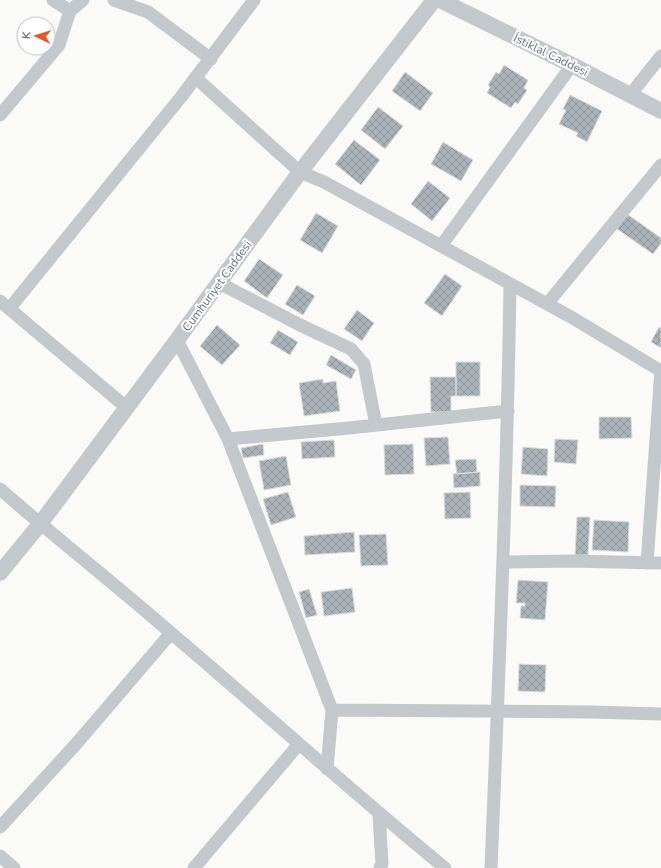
<svg xmlns="http://www.w3.org/2000/svg" width="661" height="868" font-family="'Nunito Sans',sans-serif">
	<style>
		.building { fill: url(#building-cross-hatch); stroke: #dcdcda }
		.lines { fill: none; stroke-linecap: round; stroke-linejoin: round }
		.minor { stroke: #c3c8cc; stroke-width: 13 }
		.tertiary { stroke: #c3c8cc; stroke-width: 16 }
		.labels { text-anchor: middle; dominant-baseline: central; stroke-width: 4; stroke-linejoin: round; paint-order: stroke }
		.street-label { font-size: 12px; fill: #657683; stroke: #fff }
	</style>
	<defs>
		<pattern id="building-cross-hatch" width="8" height="8" patternUnits="userSpaceOnUse"><rect width="8" height="8" fill="#aab3b9"/><path d="M0 0l8 8M0 8l8-8" fill="none" stroke="#8e969c"/></pattern>
	</defs>
	<rect width="100%" height="100%" fill="#fafaf8"/>
	<path class="building" d="M504,65L528,80L524,88L527,90L518,104L515,102L511,108L487,93L490,87L488,85L496,72L499,74Z
		M405,72L433,93L420,111L392,91Z
		M570,95L602,111L587,142L576,136L578,133L559,124L566,110L563,109Z
		M378,107L403,126L385,149L361,130Z
		M354,140L380,160L361,185L335,164Z
		M443,142L473,160L461,181L431,164Z
		M428,181L450,198L432,221L411,204Z
		M316,213L338,226L322,253L300,240Z
		M627,214L661,238V243L653,254L617,229Z
		M259,259L283,275L267,298L244,281Z
		M445,274L462,286L442,316L424,303Z
		M297,285L315,296L303,315L285,304Z
		M357,310L374,323L362,341L344,329Z
		M217,325L240,345L222,365L200,346Z
		M659,327L661,328V348L651,342Z
		M278,330L298,342L290,355L270,343Z
		M331,355L356,370L351,379L326,365Z
		M456,362H480V396H456Z
		M430,377H456V396H451V412H431Z
		M323,379V383L336,381L340,411L304,416L299,383Z
		M599,417H631L632,438L599,439Z
		M448,437L450,464L426,466L424,438Z
		M555,439L578,440L576,464L554,462Z
		M334,440L335,457L302,459L301,442Z
		M263,444L264,455L243,458L241,448Z
		M413,444L414,474L385,475L384,445Z
		M523,447L548,449L547,476L521,474Z
		M286,456L291,485L264,490L259,461Z
		M476,459L477,472L457,474L455,460Z
		M480,472V486L454,488L453,474Z
		M520,485L556,486L555,507L520,506Z
		M288,492L296,517L271,525L263,499Z
		M470,492L471,518L445,519L444,493Z
		M577,517H590L588,555H575Z
		M594,520L629,522L628,552L592,550Z
		M354,532L355,552L305,555L304,536Z
		M386,534L388,565L361,566L359,535Z
		M518,580L548,582L545,620L520,618L521,606H525V603H516Z
		M352,588L355,612L324,616L321,592Z
		M309,589L317,615L306,618L299,592Z
		M519,664L546,665L545,692L518,691Z"/>
	<g class="lines">
		<path class="minor" d="M53,0L70,11L83,0
			M114,0L148,12L211,59
			M196,78L300,172L324,182L571,317L661,371
			M630,95L661,56
			M0,115L59,45L70,11
			M441,246L572,65
			M219,283L300,325L351,349L364,364L376,425
			M0,301L126,407
			M547,304L661,165
			M9,309L181,97L254,0
			M177,340L228,439L332,710L327,769
			M228,439L349,428L508,411
			M0,489C56,538 115,584 171,633C263,711 352,792 445,868
			M503,562L570,561L661,563
			M647,563L661,371
			M332,710L592,712L661,714
			M379,814L382,864L380,868
			M0,827L77,743L171,633
			M0,856L14,868
			M194,868L299,744
			M491,868C499,673 507,479 510,284"/>
		<path class="tertiary" d="M440,0L572,65L661,111
			M0,573L40,524L177,340L300,172L434,0"/>
	</g>
	<g class="labels">
		<g class="street-label">
			<text transform="translate(551 55) rotate(26)">İstiklal Caddesi</text>
			<text transform="translate(217 286) rotate(-54)">Cumhuriyet Caddesi</text>
		</g>
	</g>
	<g transform="translate(36 36) rotate(274)"><circle r="19" fill="#ffffff" stroke="#c1c8cd"/>
	<path d="M0-3L7 15L0 10L-7 15Z" fill="#e4572e"/>
	<text y="-6" font-size="11" font-weight="bold" text-anchor="middle" fill="#657683">K</text>
	</g>
</svg>
